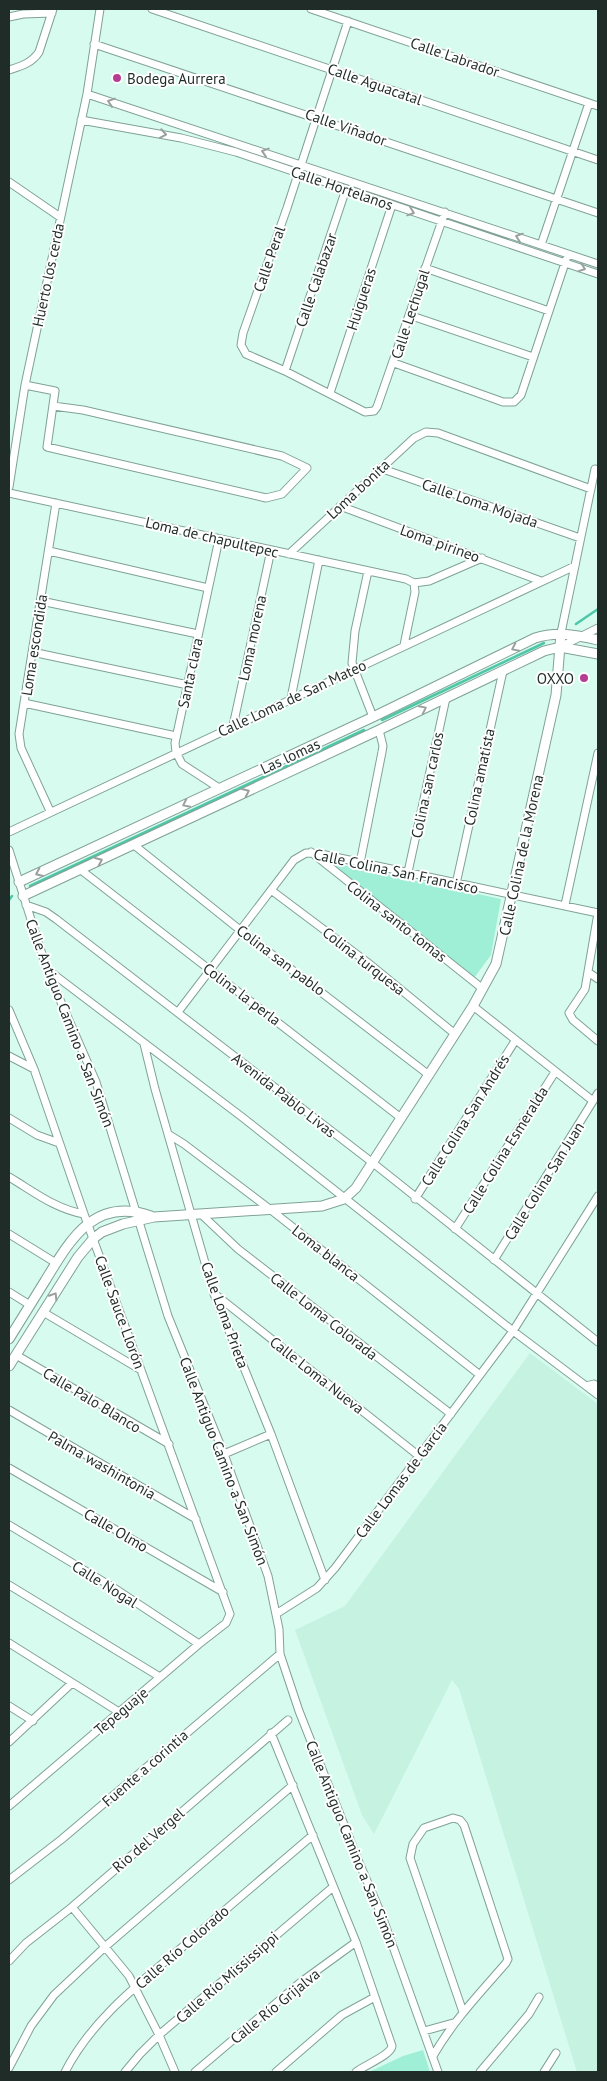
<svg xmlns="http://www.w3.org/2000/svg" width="607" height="2081" font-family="'PT Sans',sans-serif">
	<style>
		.built { fill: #c6f2e2 }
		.green { fill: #9eefd6 }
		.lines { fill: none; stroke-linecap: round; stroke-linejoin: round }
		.stream { stroke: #4ec7a7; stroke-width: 2.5 }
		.minor-casing { stroke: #80a296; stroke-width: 9 }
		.tertiary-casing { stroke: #80a296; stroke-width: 11 }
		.minor { stroke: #fff; stroke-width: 7 }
		.tertiary { stroke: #fff; stroke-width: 9 }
		.oneway { stroke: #9aa09e }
		.poi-dot { fill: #b53d92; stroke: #fff; stroke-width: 2 }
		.labels { text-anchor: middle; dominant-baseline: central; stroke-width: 4; stroke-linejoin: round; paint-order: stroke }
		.street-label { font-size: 15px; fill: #1f2c28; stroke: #fff }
		.poi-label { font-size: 15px; fill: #1f2c28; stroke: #fff; text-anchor: start }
	</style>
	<rect width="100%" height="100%" fill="#d7fbef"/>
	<path class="built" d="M530,1353L598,1404V2072H577L459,1689L452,1680L374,1834L362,1815L295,1630L345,1606Z"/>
	<path class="green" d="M328,862L501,899L491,955L474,978Z
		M423,2050L430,2072H369L403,2056Z"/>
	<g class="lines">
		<path class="stream" d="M576,624L598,609
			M382,720L544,643
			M30,886L364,730
			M9,900L12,896"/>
		<defs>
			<path id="minor" d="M152,9L598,160
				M311,9L598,106
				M9,17L23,14L52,13
				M348,21L287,208L243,333L241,345L246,354L285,371L365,412L374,411L377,407L445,212
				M94,44L598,213
				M9,70C21,66 32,63 39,52L53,9
				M87,94L598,264
				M81,120L181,138L236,152L598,274
				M9,182L60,217
				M541,245L589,103
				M425,268L549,311
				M409,315L533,357
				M394,363L503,402H514L521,395L566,260
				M285,371L346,189
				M25,385L55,391L47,447L266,498L282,494L307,468L282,456L83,410L53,406
				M330,393L392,205
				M380,468L580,538
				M9,487L25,385L87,94L100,9
				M9,493L406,579L414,583
				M340,506L541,581
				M49,551L208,588
				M289,554L414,438L426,432L438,433L591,489
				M368,571L355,631L352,663L373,717
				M414,583L429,581L482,558
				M41,601L198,634
				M561,633L595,469
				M404,645L415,592L414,583
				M560,647L598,628
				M32,652L188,685
				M291,698L319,560
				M24,703L176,736
				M233,726L271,550
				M219,788L182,764L176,752L175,743L219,539
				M50,811L21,748L19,734L56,503
				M9,832L575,566
				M134,845L240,930L429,1075
				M9,850L47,970L96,1082L168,1316L224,1454L268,1576L279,1629L280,1654L299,1711L358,1860L382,1916L438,2072
				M311,852L483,989
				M360,863L382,752L383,746L379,730
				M81,870L401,1118
				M408,872L446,698
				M456,884L503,671
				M271,890L367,962L455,1034
				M26,905L46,912L56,919L373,1163L598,1342
				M565,905L598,753
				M598,913L585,989L569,1013L573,1020L598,1041
				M48,970L242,1117L513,1331L598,1395
				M588,972L598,979
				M473,1006L593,1101
				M9,1010L34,1069L84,1214L230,1614L226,1623L199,1644L9,1806
				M178,1012L294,860L306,853L321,854L598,913
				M144,1044L155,1089L214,1294L271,1434L325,1580
				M9,1056L34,1069
				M9,1118L37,1135L59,1143
				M168,1134L184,1144L271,1210L480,1375
				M9,1177C33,1191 55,1209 84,1214
				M415,1199L515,1041
				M201,1214L238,1249L451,1414
				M455,1229L555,1072
				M9,1234L56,1263
				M494,1260L598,1093
				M9,1292L30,1305
				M216,1295L419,1456
				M43,1312L141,1370
				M16,1355L169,1444
				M586,1386L594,1384L598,1387
				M9,1410L196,1519
				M224,1454L271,1434
				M9,1468L223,1592
				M9,1525L114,1588L199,1644
				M9,1585L160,1677
				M276,1614L317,1588L335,1568L513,1331L598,1196
				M9,1643L119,1712
				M9,1706L33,1721
				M271,1733L356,1942L392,2046C391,2055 365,2065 356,2072
				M9,1742L72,1683
				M9,1880L62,1839L280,1654
				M72,1907L129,1976L159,2035L175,2072
				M9,1961L26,1943L72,1907L288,1720
				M424,2031L453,2023
				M433,2056C453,2021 480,1993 506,1963L508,1959L464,1825L460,1820L453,1818L424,1828L413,1844L410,1858L463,2012
				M9,2068L31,2026L54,1995L106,1946L293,1785
				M65,2072C92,2019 141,1982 186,1944C228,1907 271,1871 313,1835
				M125,2072L140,2054L159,2035L333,1887
				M195,2072L301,1982L356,1942
				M276,2072L342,2015L375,1997
				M480,2072L529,2014L539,1997
				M544,2072L556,2053"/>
			<path id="tertiary" d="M19,882L373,717L535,638C557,631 576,635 598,640
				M23,896L379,730L544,651L560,647L598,654
				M9,1339C21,1320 33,1300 45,1281C70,1240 94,1196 151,1216
				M9,1366L78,1257L94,1238L102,1232L123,1224L154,1217L322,1206L344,1199L356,1188L473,1006L496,964L556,695L561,633"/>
		</defs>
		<use href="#minor" class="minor-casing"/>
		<use href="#tertiary" class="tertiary-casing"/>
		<use href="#minor" class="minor"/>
		<use href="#tertiary" class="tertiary"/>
	</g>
	<defs><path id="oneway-chevron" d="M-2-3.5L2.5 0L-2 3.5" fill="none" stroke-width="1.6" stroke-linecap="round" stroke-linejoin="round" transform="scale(1.25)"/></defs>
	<g class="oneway">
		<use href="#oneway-chevron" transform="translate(111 102) rotate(-162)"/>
		<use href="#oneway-chevron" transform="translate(163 134) rotate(10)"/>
		<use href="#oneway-chevron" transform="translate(265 152) rotate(-162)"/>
		<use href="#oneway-chevron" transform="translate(411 212) rotate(19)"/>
		<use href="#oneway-chevron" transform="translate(519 237) rotate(-161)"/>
		<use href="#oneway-chevron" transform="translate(582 268) rotate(19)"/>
		<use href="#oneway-chevron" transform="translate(515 648) rotate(154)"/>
		<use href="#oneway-chevron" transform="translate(423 709) rotate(-26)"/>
		<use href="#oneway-chevron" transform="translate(246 792) rotate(-25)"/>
		<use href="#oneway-chevron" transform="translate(186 804) rotate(154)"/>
		<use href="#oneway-chevron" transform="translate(99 861) rotate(-25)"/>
		<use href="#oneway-chevron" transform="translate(39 873) rotate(155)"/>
		<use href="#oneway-chevron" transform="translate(54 1296) rotate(-58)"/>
	</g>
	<g class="poi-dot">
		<circle cx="117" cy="78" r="5"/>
		<circle cx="584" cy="678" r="5"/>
	</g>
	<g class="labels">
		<g class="street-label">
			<text transform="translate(455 57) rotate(19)">Calle Labrador</text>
			<text transform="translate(375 84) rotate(19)">Calle Aguacatal</text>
			<text transform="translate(346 127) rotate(19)">Calle Viñador</text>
			<text transform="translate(342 188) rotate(19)">Calle Hortelanos</text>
			<text transform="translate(269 259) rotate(-71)">Calle Peral</text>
			<text transform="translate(48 275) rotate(-78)">Huerto los cerda</text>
			<text transform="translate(316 280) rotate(-71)">Calle Calabazar</text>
			<text transform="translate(361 299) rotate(-72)">Huigueras</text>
			<text transform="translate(410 314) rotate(-72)">Calle Lechugal</text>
			<text transform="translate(358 489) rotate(-43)">Loma bonita</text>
			<text transform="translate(480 503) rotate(19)">Calle Loma Mojada</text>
			<text transform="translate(212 537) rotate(13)">Loma de chapultepec</text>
			<text transform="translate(440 543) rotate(20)">Loma pirineo</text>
			<text transform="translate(252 638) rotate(-78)">Loma morena</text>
			<text transform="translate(34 645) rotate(-81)">Loma escondida</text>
			<text transform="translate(190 673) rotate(-78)">Santa clara</text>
			<text transform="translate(292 698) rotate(-25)">Calle Loma de San Mateo</text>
			<text transform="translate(290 756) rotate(-25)">Las lomas</text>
			<text transform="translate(479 777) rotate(-78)">Colina amatista</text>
			<text transform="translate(427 785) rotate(-78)">Colina san carlos</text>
			<text transform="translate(521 855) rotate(-78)">Calle Colina de la Morena</text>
			<text transform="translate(396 871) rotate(12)">Calle Colina San Francisco</text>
			<text transform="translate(397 921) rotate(38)">Colina santo tomas</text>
			<text transform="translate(281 960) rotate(37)">Colina san pablo</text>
			<text transform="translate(364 961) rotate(38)">Colina turquesa</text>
			<text transform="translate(242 994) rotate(37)">Colina la perla</text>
			<text transform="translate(70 1023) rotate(69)">Calle Antiguo Camino a San Simón</text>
			<text transform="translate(284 1095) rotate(38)">Avenida Pablo Livas</text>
			<text transform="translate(465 1120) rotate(-58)">Calle Colina San Andrés</text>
			<text transform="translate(505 1150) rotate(-58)">Calle Colina Esmeralda</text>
			<text transform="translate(544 1181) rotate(-58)">Calle Colina San Juan</text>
			<text transform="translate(326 1253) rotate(38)">Loma blanca</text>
			<text transform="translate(120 1312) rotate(70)">Calle Sauce Llorón</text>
			<text transform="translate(225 1315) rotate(70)">Calle Loma Prieta</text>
			<text transform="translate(324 1316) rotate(38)">Calle Loma Colorada</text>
			<text transform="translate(317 1375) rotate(38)">Calle Loma Nueva</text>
			<text transform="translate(92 1400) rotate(31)">Calle Palo Blanco</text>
			<text transform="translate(224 1461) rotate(69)">Calle Antiguo Camino a San Simón</text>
			<text transform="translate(102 1465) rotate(30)">Palma washintonia</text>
			<text transform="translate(401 1480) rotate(-53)">Calle Lomas de García</text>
			<text transform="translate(116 1530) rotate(30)">Calle Olmo</text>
			<text transform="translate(105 1584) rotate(32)">Calle Nogal</text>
			<text transform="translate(121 1711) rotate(-40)">Tepeguaje</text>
			<text transform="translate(145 1768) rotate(-41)">Fuente a corintia</text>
			<text transform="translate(148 1840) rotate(-41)">Rio del Vergel</text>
			<text transform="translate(352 1844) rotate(68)">Calle Antiguo Camino a San Simón</text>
			<text transform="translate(182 1947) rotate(-41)">Calle Río Colorado</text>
			<text transform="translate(227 1977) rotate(-41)">Calle Río Mississippi</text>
			<text transform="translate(275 2006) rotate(-39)">Calle Río Grijalva</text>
		</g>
		<g class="poi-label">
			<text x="127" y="78">Bodega Aurrera</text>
			<text x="574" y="678" text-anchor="end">OXXO</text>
		</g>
	</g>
	<rect width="607" height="2081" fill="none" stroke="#1f2c28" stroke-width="20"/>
</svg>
